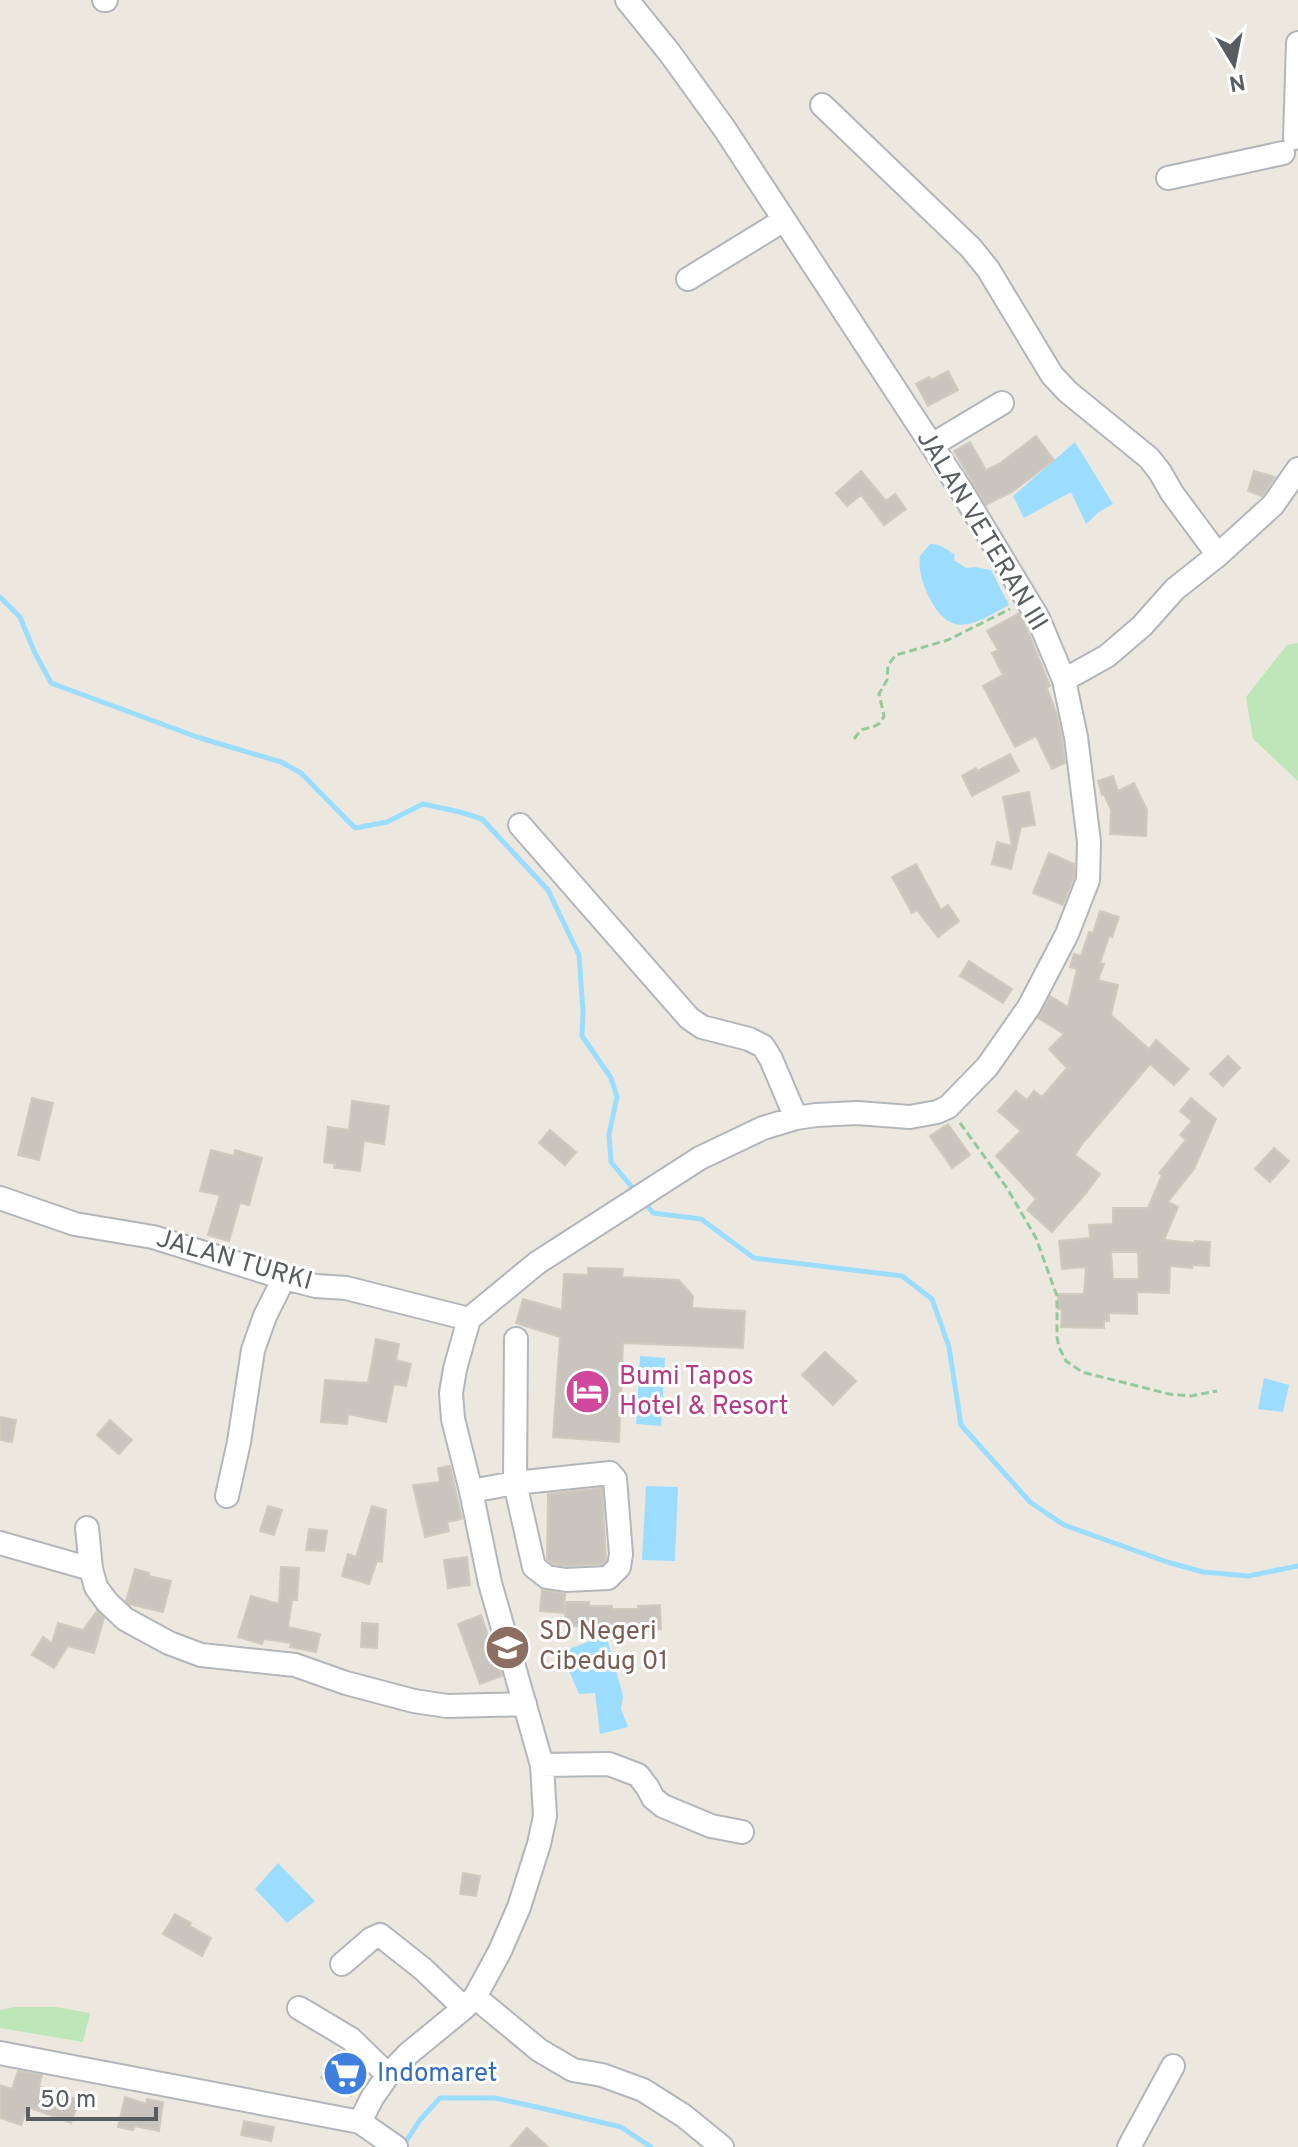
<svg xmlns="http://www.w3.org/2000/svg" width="1298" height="2147" font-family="Overpass,sans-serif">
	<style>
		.green { fill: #bee6b9 }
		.water { fill: #9cddff }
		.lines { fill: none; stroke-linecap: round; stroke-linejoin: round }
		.stream { stroke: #9cddff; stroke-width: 5 }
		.building { fill: #c9c5be; stroke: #d1c9bd; stroke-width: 2; fill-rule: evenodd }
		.minor-casing { stroke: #b2b6bb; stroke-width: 26 }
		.path { stroke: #94c99e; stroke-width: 3; stroke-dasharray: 8 4; stroke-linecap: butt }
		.minor { stroke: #fff; stroke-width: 22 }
		.labels { text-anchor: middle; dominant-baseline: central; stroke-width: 6; stroke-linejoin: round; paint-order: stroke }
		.street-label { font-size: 26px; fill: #585d61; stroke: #fff }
		.hotel-label { font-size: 26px; fill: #b23c85; stroke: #fff; text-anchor: start }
		.education-label { font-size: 26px; fill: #785e54; stroke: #fff; text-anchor: start }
		.shop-label { font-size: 26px; fill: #366cbe; stroke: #fff; text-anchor: start }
	</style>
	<rect width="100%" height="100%" fill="#ece8df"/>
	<path class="green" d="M1298,643V781L1253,739L1246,697L1287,645Z
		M15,2007H56L90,2013L83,2042L0,2028V2010Z"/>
	<path class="water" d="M1075,442L1113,504L1099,512L1086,524L1071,492L1024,518L1013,496Z
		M930,544C939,543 948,550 955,555L954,560L966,568L975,567L991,570L1009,605C976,623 952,641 930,599C923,586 918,570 920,556Z
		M640,1356L665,1358L661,1426L636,1424Z
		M1264,1378L1289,1385L1283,1412L1258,1409Z
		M646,1486L678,1487L675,1561L642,1560Z
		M606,1635L623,1696L621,1709L628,1727L600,1734L595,1693L579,1694L561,1652Z
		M278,1863L315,1901L287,1923L255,1889Z"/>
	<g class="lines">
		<path class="stream" d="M0,597L20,617L34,651L51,683L197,737L281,762L301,773L355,828L387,822L423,804L460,812L482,819L548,890L579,955L583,1012L582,1036L611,1078L617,1097L609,1134L611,1162L636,1192
			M645,1203L653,1213L701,1219L754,1258L902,1276L932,1299L949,1347L961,1425L1030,1502L1064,1525L1167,1562L1203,1572L1248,1576L1298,1566
			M403,2146L420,2120L440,2098H495L541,2108L621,2127L651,2147"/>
	</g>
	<path class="building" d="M948,371L958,390L928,406L916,384L929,377L931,380Z
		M1036,436L1054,460L1012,492L986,505L954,451L970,442L986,470L999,464Z
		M861,471L886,501L895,494L906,509L884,525L861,495L847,506L836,493Z
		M1254,471L1275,477L1262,496L1248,491Z
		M1019,613L1025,624L1050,686L1047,688L1057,715L1062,739L1065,763L1052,769L1036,736L1015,747L983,686L1003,675L992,653L998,650L987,631Z
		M1010,754L1019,771L972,796L962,776L976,768L977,771Z
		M1113,776L1118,791L1134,783L1147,810L1146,836L1110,834L1111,810L1104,794L1102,795L1098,781Z
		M1029,792L1035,825L1021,827L1011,869L992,864L997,842L1012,846L1003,797Z
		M1049,853L1074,864V877L1063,905L1033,893Z
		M916,864L941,910L948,905L959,921L938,937L917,910L912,913L892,877Z
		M1100,911L1119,917L1112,937L1109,936L1100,963L1104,964L1098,980L1118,985L1111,1015L1149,1049L1156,1040L1189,1069L1174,1085L1150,1064L1082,1144L1075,1155L1100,1174L1087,1192L1052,1232L1027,1210L1036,1199L996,1156L1021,1131L998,1111L1016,1091L1027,1100L1034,1091L1042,1097L1067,1068L1049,1049L1064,1034L1038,1018L1050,996L1068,1007L1077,969L1070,967L1074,954L1081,956L1089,932L1093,933Z
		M969,961L1012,989L1003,1003L960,976Z
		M1228,1056L1240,1068L1223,1086L1210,1074Z
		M32,1098L53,1103L39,1160L18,1155Z
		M1191,1098L1216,1119L1194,1169L1168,1202L1178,1207L1164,1240L1195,1243V1241L1210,1242L1209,1266L1192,1265V1268L1170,1266L1169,1293L1137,1292V1314L1109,1313V1321H1104V1328L1061,1327L1062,1309H1058V1294H1084L1086,1267L1062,1269L1059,1241L1090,1238L1089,1225L1113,1224V1208H1148L1162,1175L1159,1173L1186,1140L1180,1135L1192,1121L1180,1111ZM1111,1252H1138L1139,1279H1113Z
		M352,1101L389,1106L384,1144L364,1141L360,1171L334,1168L335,1164L324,1162L328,1127L349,1130Z
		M948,1124L970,1155L952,1168L930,1136Z
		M550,1130L576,1152L565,1165L539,1143Z
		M1274,1148L1289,1161L1270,1182L1255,1169Z
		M211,1150L234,1156L235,1150L262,1158L249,1205L240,1203L229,1241L208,1235L220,1195L200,1191Z
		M588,1268L623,1269L622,1277L679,1280L693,1296L692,1308L745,1311L743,1348L623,1343L619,1442L553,1437L560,1337L516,1323L523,1299L562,1310L564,1274L588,1275Z
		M376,1339L399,1344L396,1360L411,1364L406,1386L394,1384L386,1422L348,1414L347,1424L321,1422L325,1380L368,1383Z
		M825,1352L856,1381L833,1405L802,1375Z
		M0,1417L16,1420L12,1442L0,1440Z
		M110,1420L132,1440L119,1454L97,1435Z
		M450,1466L462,1519L447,1522L449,1531L425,1537L413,1485L440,1482L438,1468Z
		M602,1488L606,1560L602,1564L567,1566L553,1564L547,1559L548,1494Z
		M268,1506L282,1510L274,1535L260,1531Z
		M372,1506L386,1510L382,1562L377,1561L369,1584L342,1576L348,1554L356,1557Z
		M309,1529L327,1531L324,1551L306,1550Z
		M467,1557L470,1585L448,1588L444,1560Z
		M281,1567L299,1568L297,1600H292L288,1627L320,1634L316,1652L290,1647L291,1643L264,1639L262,1644L238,1637L251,1596L279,1604Z
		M135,1569L149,1573V1576L171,1581L163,1612L129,1604L126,1601Z
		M542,1590L565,1594L564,1613L540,1611Z
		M565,1602H589V1606H612V1609H638V1606L660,1605L661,1629L637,1630V1634H614V1630H590V1626H565Z
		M97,1611L104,1618L94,1653L68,1646L54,1668L32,1655L43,1637L52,1643L58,1623L83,1630Z
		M481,1615L502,1676L480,1684L458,1624Z
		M362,1623L378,1624L377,1648L361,1647Z
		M463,1873L480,1876L476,1896L460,1894Z
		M175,1914L191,1923L189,1926L211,1938L202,1956L163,1934Z
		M339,2051L351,2059L367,2074L351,2096L321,2078Z
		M18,2071L42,2075L39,2086L79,2100L71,2123L28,2107L21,2125L0,2118V2085L12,2089Z
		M125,2097L146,2104L147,2099L163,2102L159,2131L135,2126L133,2130L118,2127Z
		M244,2121L274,2127L271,2141L241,2135Z
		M527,2128L548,2147H510Z"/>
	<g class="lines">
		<defs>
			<path id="minor" d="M104,0H106
				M822,105L971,248L988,269L1052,375L1068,392L1149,458L1160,472L1172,493L1218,555
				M1295,138L1298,43
				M1168,178L1283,153
				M688,279L784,220
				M932,445L1002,403
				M1064,680L1107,656L1142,626L1175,589L1218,555L1273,505L1298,469
				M520,825L689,1018L702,1027L749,1039L763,1046L771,1059L796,1118
				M0,1198L75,1224L153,1237L284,1278L316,1286L346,1288L469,1319
				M471,1491L515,1483L610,1473L615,1479L621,1554L619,1567L608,1578L566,1580L547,1577L534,1567L515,1483L516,1339
				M227,1496L239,1442L253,1350L265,1316L284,1278
				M87,1528L91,1569L96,1587L107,1602L125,1619L169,1643L201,1655L295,1665L346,1683L414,1701L447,1706L525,1704
				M0,1543L91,1569
				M542,1765L609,1764L638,1775L648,1788L653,1798L663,1806L711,1826L742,1832
				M342,1964L371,1939L380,1935L423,1969L464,2008
				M475,1997L539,2050L573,2070L602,2075L643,2090L684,2116L722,2147
				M299,2008L351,2039L388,2075
				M0,2053L360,2122
				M396,2147L360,2122L372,2098L388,2075L408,2054L464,2008L475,1997L500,1951L519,1907L539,1844L545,1816L542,1765L490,1583L471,1491L453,1419L451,1393L455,1369L469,1319L537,1263L700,1158L763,1128L796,1118L816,1115L857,1113L910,1117L937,1112L948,1107L987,1067L1029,1007L1067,934L1088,880L1089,842L1076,737L1064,680L1038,618L961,490L724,128L669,52L627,0
				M1129,2147L1173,2066"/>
		</defs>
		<use href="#minor" class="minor-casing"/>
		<path class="path" d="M854,739L861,730C872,726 878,729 884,716L879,694L887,680L888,665L896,655L948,640L1010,609
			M960,1123L1007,1188L1036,1238L1057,1296V1337L1059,1347L1066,1361L1082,1372L1169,1394L1191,1396L1217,1391"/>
		<use href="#minor" class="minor"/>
	</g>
	<defs>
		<symbol id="hotel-disc" viewBox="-11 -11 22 22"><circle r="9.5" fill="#d1479c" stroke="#fff"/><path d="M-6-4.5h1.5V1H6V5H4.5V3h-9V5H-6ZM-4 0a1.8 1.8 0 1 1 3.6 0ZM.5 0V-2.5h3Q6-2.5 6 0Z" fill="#fff"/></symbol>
		<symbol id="school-disc" viewBox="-11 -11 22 22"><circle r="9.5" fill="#8d6e63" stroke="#fff"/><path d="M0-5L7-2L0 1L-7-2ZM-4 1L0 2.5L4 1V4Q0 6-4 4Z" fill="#fff"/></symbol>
		<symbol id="supermarket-disc" viewBox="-11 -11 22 22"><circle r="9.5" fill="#3f7fe0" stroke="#fff"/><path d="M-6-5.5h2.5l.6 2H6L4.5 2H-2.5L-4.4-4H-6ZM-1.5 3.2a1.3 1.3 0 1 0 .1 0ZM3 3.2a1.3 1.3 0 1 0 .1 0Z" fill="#fff"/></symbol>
	</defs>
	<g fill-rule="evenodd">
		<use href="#hotel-disc" x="562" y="1366" width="51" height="51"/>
		<use href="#school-disc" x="482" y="1622" width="51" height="51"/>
		<use href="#supermarket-disc" x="320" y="2048" width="51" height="51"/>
	</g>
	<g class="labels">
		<g class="street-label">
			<text transform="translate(981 531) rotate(59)">JALAN VETERAN III</text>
			<text transform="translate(234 1261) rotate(16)">JALAN TURKI</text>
		</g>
		<g class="hotel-label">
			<text x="619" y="1377">Bumi Tapos<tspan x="619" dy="30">Hotel &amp; Resort</tspan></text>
		</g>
		<g class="education-label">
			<text x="539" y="1632">SD Negeri<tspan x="539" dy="30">Cibedug 01</tspan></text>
		</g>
		<g class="shop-label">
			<text x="377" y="2074">Indomaret</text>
		</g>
	</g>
	<g transform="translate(1234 64) rotate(170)" stroke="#ffffff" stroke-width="6" paint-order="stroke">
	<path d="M0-6L14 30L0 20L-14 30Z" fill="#585d61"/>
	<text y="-12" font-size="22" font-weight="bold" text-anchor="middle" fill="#585d61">N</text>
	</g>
	<path d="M28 2107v12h128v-12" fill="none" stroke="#585d61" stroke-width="4"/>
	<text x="40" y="2107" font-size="24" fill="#585d61" stroke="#ffffff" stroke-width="6" paint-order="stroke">50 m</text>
</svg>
